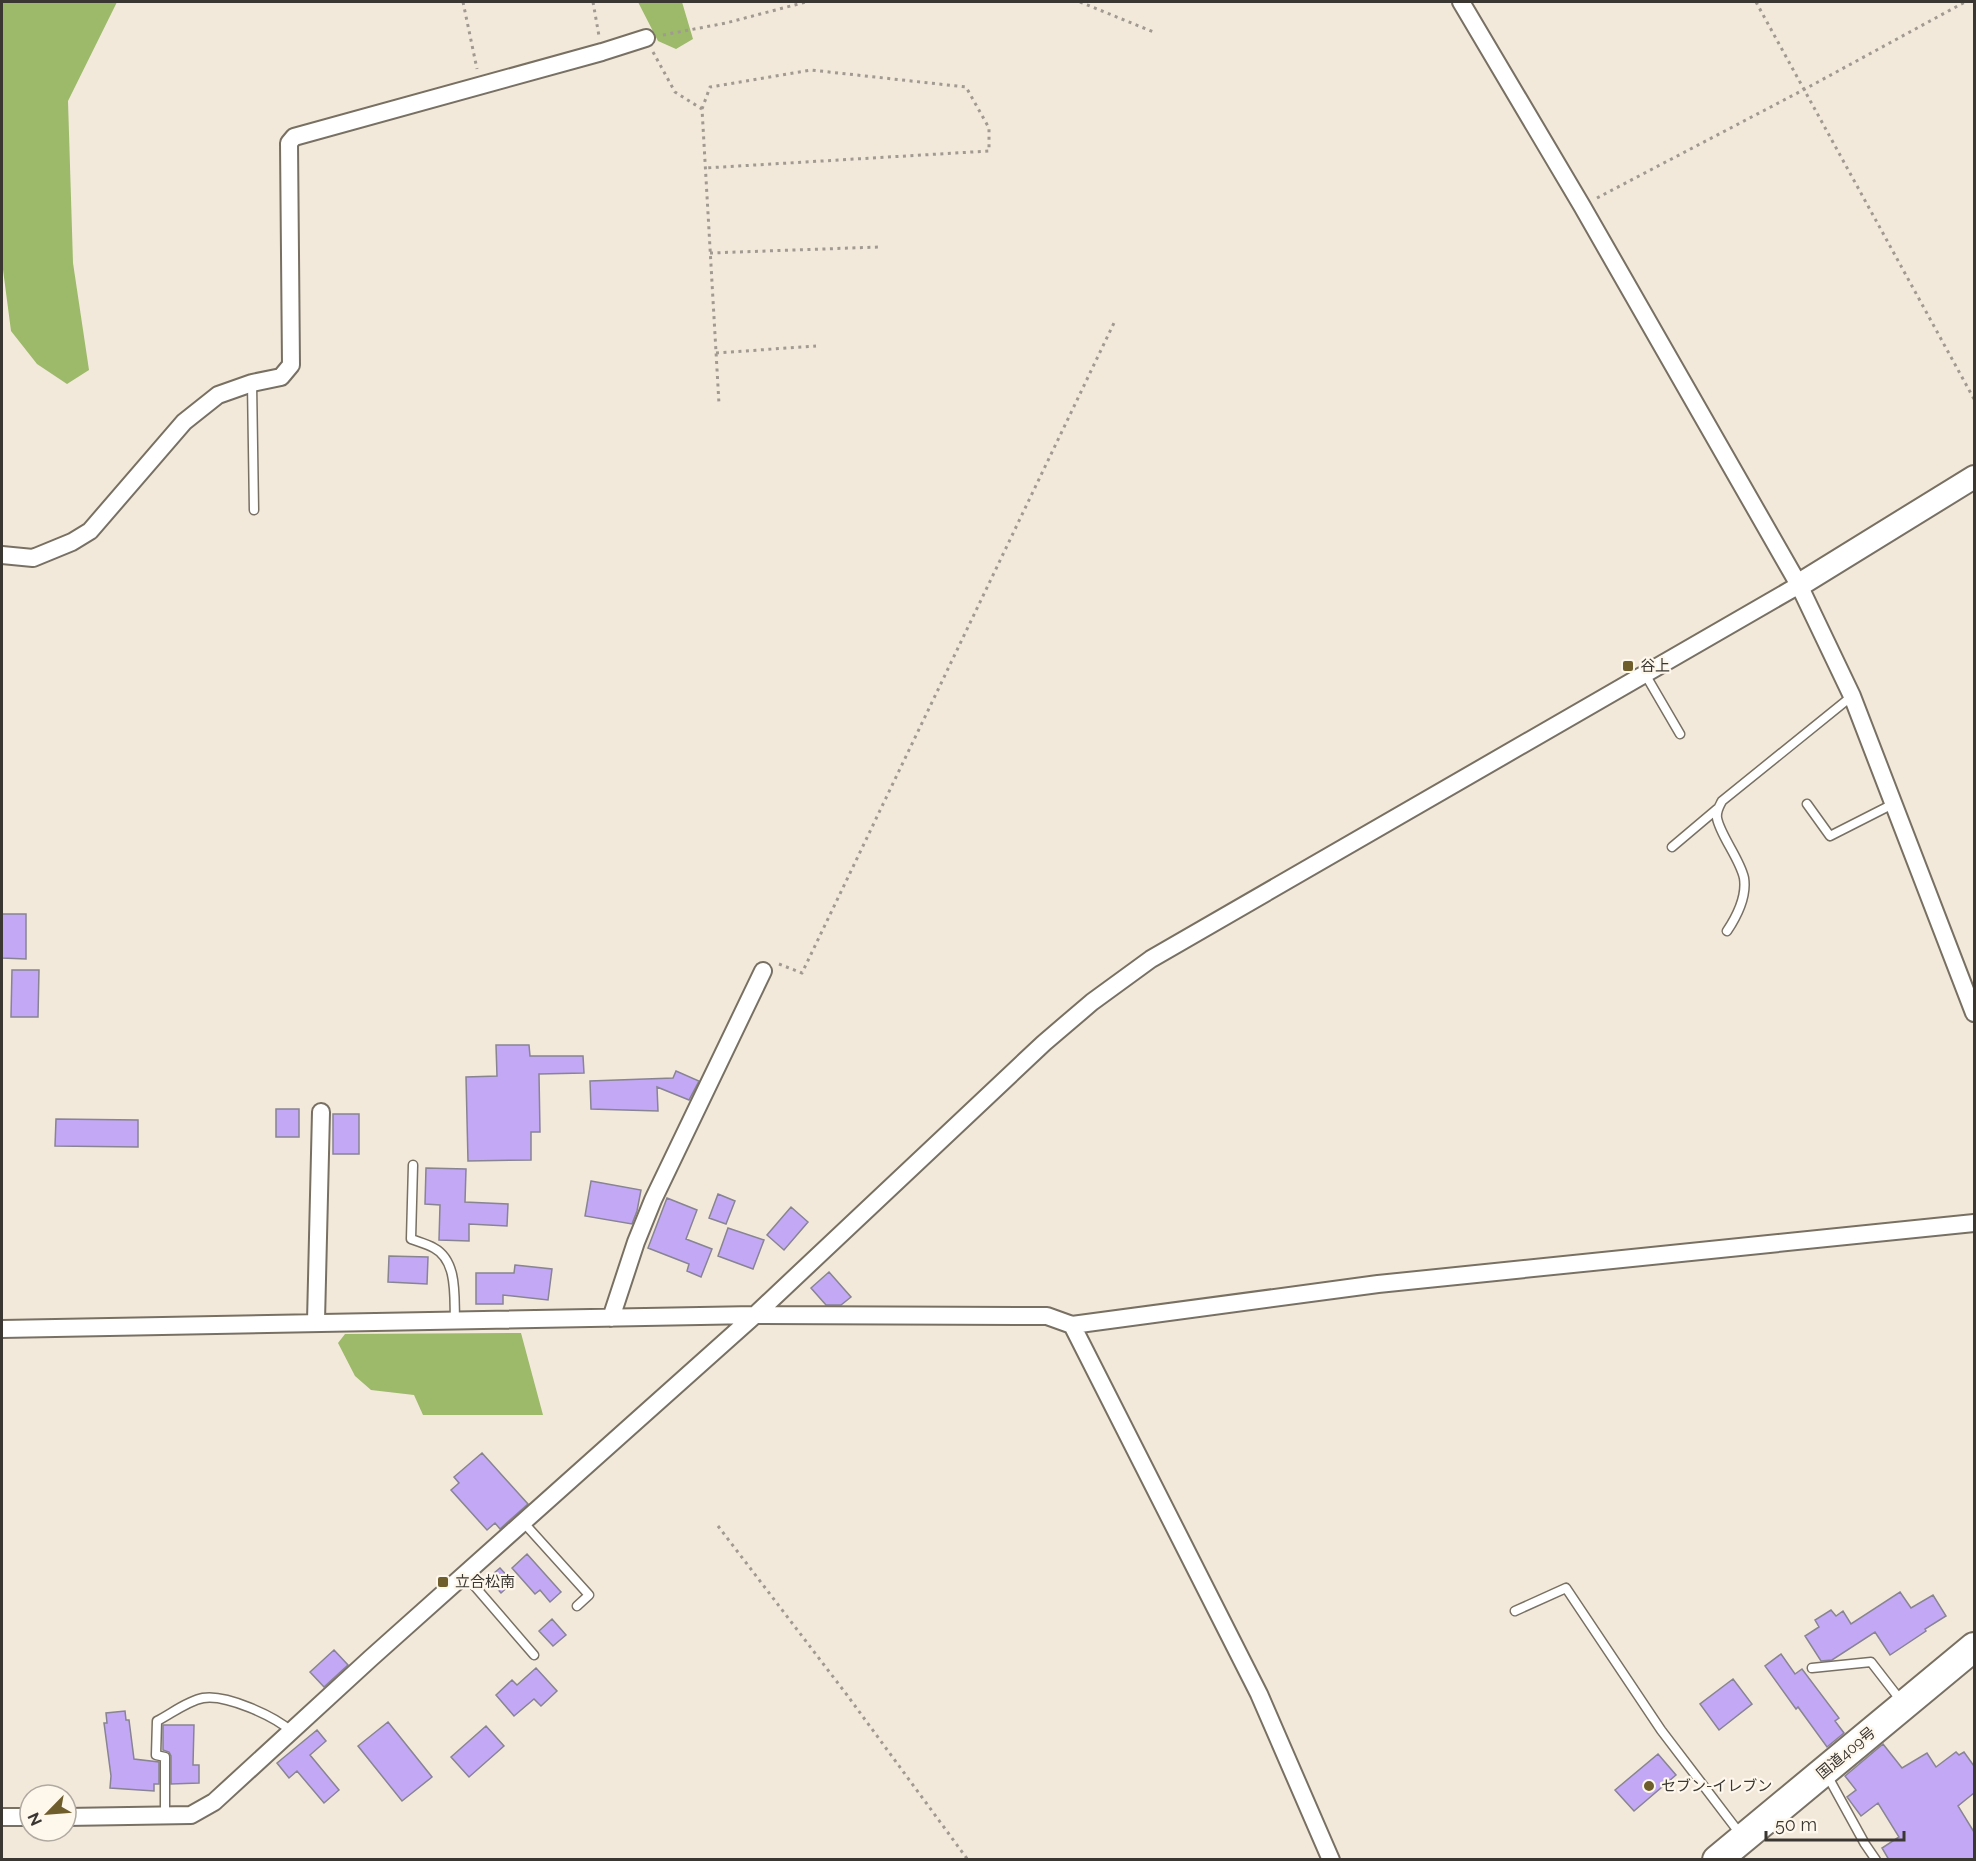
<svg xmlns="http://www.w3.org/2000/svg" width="1976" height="1861" font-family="Raleway,'Noto Sans JP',sans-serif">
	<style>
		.forest { fill: #9cba6a }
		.building { fill: #c3a8f6; stroke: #888492; stroke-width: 1.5 }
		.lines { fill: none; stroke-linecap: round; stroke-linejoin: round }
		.lane-casing { stroke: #787063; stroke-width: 11 }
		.street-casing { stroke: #787063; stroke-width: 20 }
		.secondary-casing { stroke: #787063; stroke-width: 26 }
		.highway-casing { stroke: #787063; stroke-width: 32 }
		.path { stroke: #a19a90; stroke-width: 3; stroke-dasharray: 3 4.5; stroke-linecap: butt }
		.lane { stroke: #fff; stroke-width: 8 }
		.street { stroke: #fff; stroke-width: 16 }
		.secondary { stroke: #fff; stroke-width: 22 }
		.highway { stroke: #fff; stroke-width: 28 }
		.poi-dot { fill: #6f5d2b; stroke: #fef7ec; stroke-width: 2 }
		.labels { text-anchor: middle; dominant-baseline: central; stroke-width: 4.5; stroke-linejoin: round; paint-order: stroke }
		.poi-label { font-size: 15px; fill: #3a3631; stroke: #fef7ec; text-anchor: start }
		.street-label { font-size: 15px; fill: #3a3631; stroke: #fef7ec }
	</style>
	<rect width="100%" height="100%" fill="#f3e9db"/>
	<path class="forest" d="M2,2H117L68,101L73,263L89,370L67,384L37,364L11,331L2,262Z
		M638,2H682L693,39L676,49L658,41Z
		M521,1333L543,1415H423L414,1395L371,1390L355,1376L338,1343L345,1334Z"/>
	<path class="building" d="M2,914H26V959L2,958Z
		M12,970H39L38,1017H11Z
		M496,1045H529L530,1056H583L584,1073L539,1074L540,1132H531V1160L468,1161L466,1077L497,1076Z
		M676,1071L699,1081L689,1100L657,1087L658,1111L591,1109L590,1081L673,1078Z
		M276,1109H299V1137H276Z
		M333,1114H359V1154H333Z
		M56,1119L138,1120V1147L55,1146Z
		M426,1168L466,1169L465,1202L508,1204L507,1226L469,1224V1241L439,1240L440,1205L425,1204Z
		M591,1181L641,1190L637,1211L632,1224L585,1216Z
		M718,1194L735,1201L726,1224L709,1218Z
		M667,1198L697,1210L686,1239L712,1249L701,1277L687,1271L689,1264L648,1248Z
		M791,1207L808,1222L784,1250L767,1235Z
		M728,1228L764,1240L753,1269L718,1256Z
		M389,1256L428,1257L427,1284L388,1282Z
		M515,1265L552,1269L548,1300L503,1295V1304H476V1273H514Z
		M829,1272L851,1297L841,1305H826L811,1288Z
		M482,1453L528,1504L500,1529L495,1523L487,1530L451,1490L459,1483L454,1477Z
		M527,1554L561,1592L550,1602L540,1590L535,1594L512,1568Z
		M500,1568L513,1582L501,1593L488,1578Z
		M1900,1592L1911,1608L1933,1595L1946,1616L1925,1629L1926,1631L1890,1655L1875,1632L1832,1660L1821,1661L1805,1636L1819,1627L1815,1620L1831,1610L1836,1616L1843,1611L1851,1624Z
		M552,1619L566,1635L553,1646L539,1631Z
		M334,1650L348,1665L324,1687L310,1672Z
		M1781,1654L1795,1674L1802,1669L1839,1718L1835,1721L1844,1733L1827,1747L1798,1707L1796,1709L1765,1666Z
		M536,1668L557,1691L541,1706L534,1699L514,1716L496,1695L512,1680L517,1685Z
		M1733,1679L1752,1704L1719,1730L1700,1704Z
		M125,1711L126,1720H129L134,1759L159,1762V1784H154V1791L110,1788L111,1776L104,1723H107L106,1713Z
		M388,1722L432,1777L402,1801L358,1746Z
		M163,1725H194L193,1765H199V1783L171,1784V1756L169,1752L163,1750Z
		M486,1726L504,1746L469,1777L451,1757Z
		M317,1730L326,1741L310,1755L339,1790L324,1803L297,1771L289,1778L277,1763Z
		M1883,1744L1902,1768L1927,1753L1936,1767L1956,1752L1959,1755L1964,1752L1974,1766V1793L1958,1806L1974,1832V1860H1889L1882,1848L1899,1837L1878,1803L1861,1816L1847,1797L1856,1790L1845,1776Z
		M1658,1754L1676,1775L1634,1811L1615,1790Z"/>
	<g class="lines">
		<defs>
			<path id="lane" d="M252,383L254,510
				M1645,674L1680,734
				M1807,804L1830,836L1893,804
				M1672,847L1717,809
				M1727,931C1737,916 1747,897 1744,878C1740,859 1720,835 1717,818C1716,811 1719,807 1722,801L1852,696
				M413,1165L411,1239C419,1242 427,1244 434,1248C458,1261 454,1297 455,1320
				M524,1523L589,1595L577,1606
				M465,1575L534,1655
				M1515,1611L1566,1588L1661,1730L1741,1835
				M1812,1668L1871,1662L1902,1702
				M1827,1775L1865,1844L1876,1860
				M165,1816V1757L156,1755L157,1721C171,1714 187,1701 203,1698C226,1694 274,1716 291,1731"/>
			<path id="street" d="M1461,2L1582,206L1799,585L1852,696L1974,1013
				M2,555L33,558L72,542L90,531L184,422L218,395L252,383L281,377L291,365L289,143L294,137L602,52L646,38
				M611,1318L636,1242L653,1200L763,971
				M316,1321L321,1112
				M1072,1325L1259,1694L1331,1860
				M2,1329L755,1315L1047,1316L1072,1325L1378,1284L1974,1223
				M2,1817H30
				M66,1817L191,1815L214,1802L371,1658L755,1315L1044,1043L1092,1002L1151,959L1799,585"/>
			<path id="secondary" d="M1799,585L1974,477"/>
			<path id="highway" d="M1717,1860L1974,1647"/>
		</defs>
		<use href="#lane" class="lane-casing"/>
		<use href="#street" class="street-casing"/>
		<use href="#secondary" class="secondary-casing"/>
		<use href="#highway" class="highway-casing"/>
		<path class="path" d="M463,2L477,69
			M593,2L599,36
			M1080,2L1156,33
			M1756,2L1974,399
			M663,35L726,23L806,2
			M653,52L675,92L702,109L719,404
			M702,109L710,87L811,70L966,87L989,128V151L705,168
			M1597,198L1805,89L1965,2
			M710,253L879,247
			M716,353L816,346
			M779,964L802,973L1114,323
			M718,1526L847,1695L968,1860"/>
		<use href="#lane" class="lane"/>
		<use href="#street" class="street"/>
		<use href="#secondary" class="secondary"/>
		<use href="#highway" class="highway"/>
	</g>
	<g class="poi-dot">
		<rect x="1622" y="660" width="12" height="12" rx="3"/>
		<rect x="437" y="1576" width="12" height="12" rx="3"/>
		<circle cx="1649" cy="1786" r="6"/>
	</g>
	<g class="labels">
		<g class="poi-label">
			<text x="1640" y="666">谷上</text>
			<text x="455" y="1582">立合松南</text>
			<text x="1661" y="1786">セブン-イレブン</text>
		</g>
		<g class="street-label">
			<text transform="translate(1846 1753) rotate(-40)">国道409号</text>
		</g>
	</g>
	<rect width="1976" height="1861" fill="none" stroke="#3a3631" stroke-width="6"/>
	<g transform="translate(48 1813) rotate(245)"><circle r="28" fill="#fef7ec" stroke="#b0aaa1" stroke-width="1.5"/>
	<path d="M0-4.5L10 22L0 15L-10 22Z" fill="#6f5d2b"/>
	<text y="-9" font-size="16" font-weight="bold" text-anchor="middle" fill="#3a3631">N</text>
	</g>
	<path d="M1766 1831v9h138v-9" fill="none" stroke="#3a3631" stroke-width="3"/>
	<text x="1775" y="1831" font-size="18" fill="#3a3631" stroke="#fef7ec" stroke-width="4.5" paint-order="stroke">50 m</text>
</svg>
